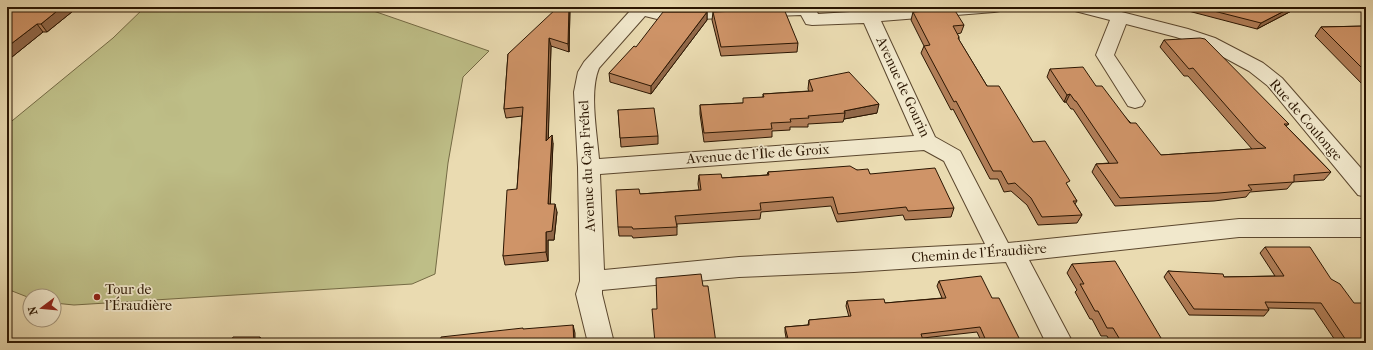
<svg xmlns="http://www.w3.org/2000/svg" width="1373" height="350" font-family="'IM FELL French Canon',serif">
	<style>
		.green { fill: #bebe87; stroke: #746a44 }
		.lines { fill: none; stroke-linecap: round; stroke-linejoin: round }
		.street-casing { stroke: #5b472e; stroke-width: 2 }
		.street { fill: #f1e8cc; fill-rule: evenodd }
		.wall { fill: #b27f59; stroke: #2b1602 }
		.shaded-wall { fill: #916849; stroke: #2b1602 }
		.building { fill: #cf9468; stroke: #2b1602 }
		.poi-dot { fill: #8f2418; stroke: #f1e8cc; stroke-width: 1.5 }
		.labels { text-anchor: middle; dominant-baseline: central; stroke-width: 3.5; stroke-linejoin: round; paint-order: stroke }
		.street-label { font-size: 14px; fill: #2b1602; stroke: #f1e8cc }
		.poi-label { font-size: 14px; fill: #2b1602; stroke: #f1e8cc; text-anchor: start }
	</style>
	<rect width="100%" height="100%" fill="#eadbb1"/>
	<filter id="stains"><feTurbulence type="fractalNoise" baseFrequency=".005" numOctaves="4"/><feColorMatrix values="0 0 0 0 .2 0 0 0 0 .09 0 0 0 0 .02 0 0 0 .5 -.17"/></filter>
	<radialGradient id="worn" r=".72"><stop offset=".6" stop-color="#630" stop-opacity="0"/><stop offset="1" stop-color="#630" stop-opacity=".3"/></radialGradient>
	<path class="green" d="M145,7H362L489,51L463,77L448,163L435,274L412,284L74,305L54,303V296H30V298L7,289V125L113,38Z"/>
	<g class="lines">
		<defs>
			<path id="street" d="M625,7H652L673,10L747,7H815L818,14L929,7H1003L1000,11L994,12L881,21L935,137L960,151L1008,243L1239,219H1366V237H1239L1029,260L1073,343H1046L1006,262L854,272L739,277L602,290V294L614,343H588L576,294L580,281L578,167L574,92L578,72L584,62L630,11ZM801,15L806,24L812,25L864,23L914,136L599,159C597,133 589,92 599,68L645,16L657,19L673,20ZM924,150L944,161L985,244L739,257L604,270L600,174Z
				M1072,7H1102L1188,29L1215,38L1263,63L1282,78L1366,174V197L1358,195L1268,86L1249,71L1203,46L1176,37L1126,24L1114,55L1145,101L1142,106L1135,108L1128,106L1096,55L1110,20L1075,11Z"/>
		</defs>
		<use href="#street" class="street-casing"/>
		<use href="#street" class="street"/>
	</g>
	<path class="wall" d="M11,7H78L47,32H43L7,61V10Z
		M570,7L569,52L551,46L548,139L553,143L550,204L557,212L554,240H548V261L505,265L503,256L517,189L522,116L506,118L504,109L508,54Z
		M673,7H725L673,8Z
		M1173,7H1299L1257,29Z
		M707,12V20L651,94L610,82L609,73L636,47Z
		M713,12L798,43L797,52L721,56L712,20Z
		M913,12L964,25L961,33L957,34L959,37V40L987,86L1033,142L1067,186L1077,201L1075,204L1082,215L1077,223L1038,225L1027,205L1011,191L1004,192L998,179H990L953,109L951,110L921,53L924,46L911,20Z
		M1366,26V88L1315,36L1321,27Z
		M1164,40L1289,124L1286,126L1331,172L1324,180L1293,182L1287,189L1250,192L1246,197L1214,201L1115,206L1092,172L1096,164L1109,163L1073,109H1071L1066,102H1064L1047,77L1050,69L1096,86L1161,155L1252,149L1188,76H1184L1160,47Z
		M809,80L877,113L844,119L843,122L808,124V127H790V130L772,131V137L704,142L700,114V105L743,103L763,97V94L809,91L808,89Z
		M618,110L658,136V144L621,147Z
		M857,170L870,174L954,208L951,217L905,220L903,215L837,222L831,206L761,212L760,219L677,224V235L633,238L632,236H619L618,227L640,194L699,190L698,184L699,175L722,178L767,175L768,172Z
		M1265,247L1366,343H1337L1314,309L1268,308L1269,310L1264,316L1189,315L1164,277L1168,271L1224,277L1275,276L1260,253Z
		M1072,264L1164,343H1111L1107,336H1101L1092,319H1090L1075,292L1077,290L1067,273Z
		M939,281L992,298L1021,342L1026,343H982L977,332L923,338V340L922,343H787L785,332V327L808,325L809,320L849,317L846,306L847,301L885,303L942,298L937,286Z"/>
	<path class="shaded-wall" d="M62,7H78L47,32L41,24Z
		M569,7H570L569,52L568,44Z
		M1292,7H1299L1257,29L1261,23Z
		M707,12V20L651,94V86Z
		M37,24L43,32L7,61V47Z
		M549,38L551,46L548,149L546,141Z
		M1070,94L1066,102H1064L1067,95Z
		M879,104L877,113L844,119L845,113L844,111Z
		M552,135L553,143L550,212L548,204Z
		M555,204L557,212L554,240H548V261L546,252V232Z
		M573,325L575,333V343H574Z
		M260,337L264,343H258Z"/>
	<path class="building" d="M11,7H62L41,24H37L7,47V15L9,14H7V10Z
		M558,7H569L568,44L549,38L546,141L552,135L548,204H555L552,231L546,232V252L503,256L507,190L517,189L523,107L504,109L508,54Z
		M1198,7H1292L1261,23Z
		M784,9L798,43L721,47L713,12Z
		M954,9L964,25L953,26L959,37L958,38L987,86H999L1033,142L1045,141L1070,181L1066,183L1077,201H1073L1082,215L1042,217L1031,198L1015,183L1008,184L1001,171H993L956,101L954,102L924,46L930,45L913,12Z
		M663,12H707L651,86L609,73L634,46L636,47Z
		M1366,26V72L1321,27Z
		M1200,38L1205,39L1289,124H1284L1331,172L1294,175V182L1248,185L1252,190L1219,193L1120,198L1096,164L1118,163L1076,101H1075L1070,94L1067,95L1050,69L1083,67L1096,86H1102L1130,123H1136L1161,155L1266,148L1257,141L1193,68L1189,69L1164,40Z
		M849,72L879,104L844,111L845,113L808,116L809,118L790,119L791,122L771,123L772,129L704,133L700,105L743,103V98L764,97L763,94L813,91L809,80Z
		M654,108L658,136L620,138L618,110Z
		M850,166L857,170L868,169L870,174L935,168L954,208L908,211L906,207L838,214L833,197L760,203L761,210L675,216L677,227L633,229L632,227H618L616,190L639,189L640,194L701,190L699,175L721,174L722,178L769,175L768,172Z
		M1265,247H1310L1331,279L1340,284L1354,303H1366V343H1348L1321,303L1265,302L1269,310L1194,309L1168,271L1223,274L1224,277L1284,276Z
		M1115,261L1164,343H1122L1113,328H1107L1098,311H1095L1080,284H1084L1072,264Z
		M701,274L703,286H708L716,343H655L652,309H657L656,278Z
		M981,276L992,298H999L1021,342L1025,341L1026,343H987L980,327L921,334L923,340L891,343H789L785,327L809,325V320L851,316L847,301L884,299L885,303L946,298L939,281Z
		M573,325L574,343H440L441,337L523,328V329Z
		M233,337H260L258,343H230Z"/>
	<circle class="poi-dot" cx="97" cy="297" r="4"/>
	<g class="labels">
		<g class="street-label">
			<text transform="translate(903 87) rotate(65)">Avenue de Gourin</text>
			<text transform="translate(1306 120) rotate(49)">Rue de Coulonge</text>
			<text transform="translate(758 154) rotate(-4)">Avenue de l'Île de Groix</text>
			<text transform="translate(587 166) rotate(-93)">Avenue du Cap Fréhel</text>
			<text transform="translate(979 253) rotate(-4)">Chemin de l'Éraudière</text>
		</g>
		<g class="poi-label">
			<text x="105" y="289">Tour de<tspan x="105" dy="16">l'Éraudière</tspan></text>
		</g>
	</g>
	<rect width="1373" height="350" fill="none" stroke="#eadbb1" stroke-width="24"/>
	<rect x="8" y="8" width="1357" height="334" fill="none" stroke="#2b1602" stroke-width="2"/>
	<rect x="12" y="12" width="1349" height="326" fill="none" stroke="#2b1602"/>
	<g transform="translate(42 308) rotate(254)"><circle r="19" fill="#f1e8cc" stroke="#a2947b"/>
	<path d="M0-3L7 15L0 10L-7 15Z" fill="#8f2418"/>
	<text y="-6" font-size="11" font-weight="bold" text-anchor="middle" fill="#2b1602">N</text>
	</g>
	<rect width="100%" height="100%" filter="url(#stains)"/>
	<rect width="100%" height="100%" fill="url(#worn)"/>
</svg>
